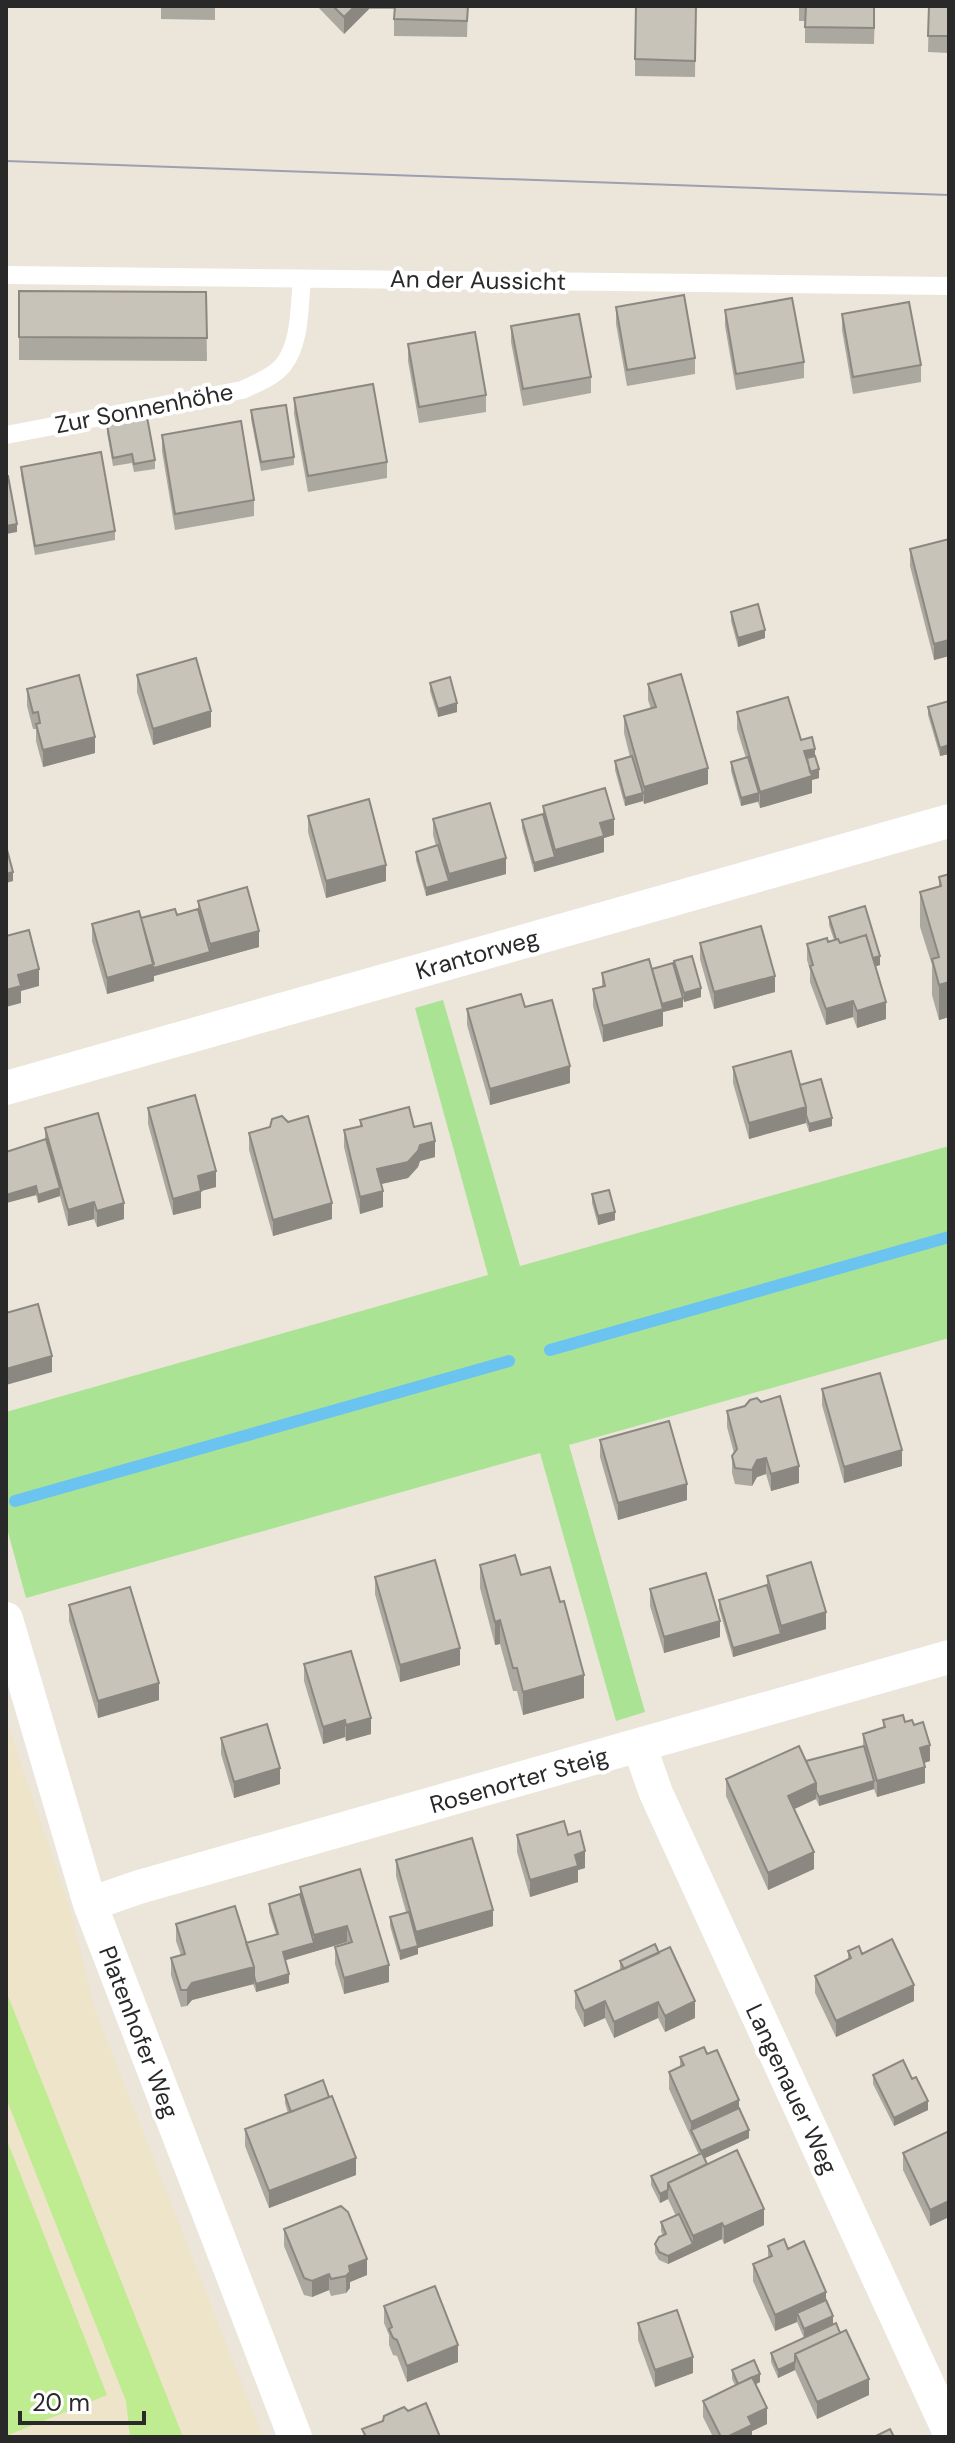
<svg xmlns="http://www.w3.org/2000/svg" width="955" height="2443" font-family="'DM Sans',sans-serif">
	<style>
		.education { fill: #eee4c9 }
		.green { fill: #abe395 }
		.pitch { fill: #bfeb91 }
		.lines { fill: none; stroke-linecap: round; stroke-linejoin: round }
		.stream { stroke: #6bc4ef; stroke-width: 12 }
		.lane { stroke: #fff; stroke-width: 18 }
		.street { stroke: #fff; stroke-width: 34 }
		.tram { stroke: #9d9fb3; stroke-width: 2 }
		.wall { fill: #aba89f }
		.shaded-wall { fill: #8b8882 }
		.building { fill: #c7c3b9; stroke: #8b8882; stroke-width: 2 }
		.labels { text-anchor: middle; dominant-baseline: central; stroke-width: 8; stroke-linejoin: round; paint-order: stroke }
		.street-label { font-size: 24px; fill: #292929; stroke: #fff }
	</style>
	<rect width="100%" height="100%" fill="#ebe5da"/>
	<path class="education" d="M6,1720L71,1911L94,2007L263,2437H6Z"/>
	<path class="green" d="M443,1000L520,1266L949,1146V1338L569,1445L645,1712L616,1721L540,1453L26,1598L6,1525V1412L488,1275L415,1008Z"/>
	<path class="pitch" d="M6,1991L183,2437H130L126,2401L6,2098Z
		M6,2138L107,2395L6,2436Z"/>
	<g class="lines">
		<path class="stream" d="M550,1350L949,1237
			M15,1501L509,1361"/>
		<path class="lane" d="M6,275L949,286
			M6,435L242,390C255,384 276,376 284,364C301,341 299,306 302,279"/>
		<path class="street" d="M6,1088L949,821
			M6,1619L90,1904L295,2437
			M639,1745L656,1793L949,2431
			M90,1904L139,1887L949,1657"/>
		<path class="tram" d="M6,161L949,195"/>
	</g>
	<path class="wall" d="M161,6H215V20L161,19Z
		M317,6H468L467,37L394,36V9H369L344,34Z
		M696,6L695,77L635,76V59Z
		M799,6H875L874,44L805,43V21H799Z
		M929,6H949V53L928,52Z
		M19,291L206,292L207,361L19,360Z
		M616,307L695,358V374L627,386L616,324Z
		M725,310L804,362V378L736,390L725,326Z
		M842,314L921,365V382L853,394L842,330Z
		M511,326L591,377V393L523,406L511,342Z
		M408,344L486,395V412L419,423L408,361Z
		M294,398L387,462V478L308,492L294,414Z
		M251,410L294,457V465L261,471L251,419Z
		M107,425L155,460V469L134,472L132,463L113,466L107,433Z
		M162,435L254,500V516L175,530L162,451Z
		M21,467L115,531V540L35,555L21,475Z
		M949,539V656L934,660L910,566V549Z
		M731,612L765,638L738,647L731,621Z
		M137,675L211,727L153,745L137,692Z
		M430,683L457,712L438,717L430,691Z
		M648,684L708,784L644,804L643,801L625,806L615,770V761L630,757L624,733V716L651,709L648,700Z
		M27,689L95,753L43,767L36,741V729H33L27,706Z
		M949,701V754L940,756L928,715V707Z
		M737,712L801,739L815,757L819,778L812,780V793L760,808L758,802L741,806L731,771V762L746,758L737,729Z
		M543,806L614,835L604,838V852L534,872L522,828V820L543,814Z
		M308,816L386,881L326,898L308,832Z
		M433,819L506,874L426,896L416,860V852L436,846L433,835Z
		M949,874V1017L939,1020L932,995V965L920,927V892L939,886V877Z
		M198,901L259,947L154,976V981L107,994L92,941V924L177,915L198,909Z
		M829,917L880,965L875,966L886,1019L857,1028L853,1017L826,1025L810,982V970L807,960V944L834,940L829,925Z
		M700,943L775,992L714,1009L700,959Z
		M674,961L701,997L684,1002L683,999V1007L663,1012V1026L603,1042L593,1006V989L602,987V973L674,968Z
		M467,1009L570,1083L490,1105L467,1025Z
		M733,1067L800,1085L832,1126L809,1132L806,1123L749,1139L733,1083Z
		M148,1108L216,1187L201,1191V1208L173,1215L148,1124Z
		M360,1120L414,1127L435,1157L420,1161L418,1167L408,1178L381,1184L383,1207L360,1214L344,1147V1130L360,1126Z
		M45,1128L124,1219L97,1227L94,1219L68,1226L60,1196L38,1203L36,1195L6,1203V1152L45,1140Z
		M249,1133L332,1219L273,1236L249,1150Z
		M592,1194L615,1220L598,1225L592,1203Z
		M822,1389L902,1466L844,1483L822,1405Z
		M727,1411L799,1483L771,1491L766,1474L757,1477L752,1486L735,1484L732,1473V1456L734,1453L727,1427Z
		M600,1440L687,1500L618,1520L600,1457Z
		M480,1565L521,1575L560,1602L584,1698L523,1715L517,1691H513L500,1644L495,1645L480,1588Z
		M767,1576L826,1629L733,1657L719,1608V1600L767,1586Z
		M375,1577L460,1665L400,1682L375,1594Z
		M650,1589L720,1637L664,1653L650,1606Z
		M69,1605L159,1700L98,1718L69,1621Z
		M304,1664L371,1734L346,1741L345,1737L323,1744L304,1681Z
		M883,1720L905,1722L930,1761L924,1763L925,1783L877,1797L874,1789L819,1806L816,1799L794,1809L814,1869L768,1890L726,1796V1779L806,1761L863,1746V1734L883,1728Z
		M221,1738L280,1784L234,1798L221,1754Z
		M517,1835H568L585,1868L578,1870V1882L530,1897L517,1852Z
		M396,1860L493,1926L418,1948V1954L400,1960L390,1926V1917L406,1912L396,1876Z
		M360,1869L389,1982L344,1994L335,1964V1947L348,1944L347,1942L285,1960L289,1983L256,1992L253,1984L192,2000L187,2006L181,2007L171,1975V1958L181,1955L176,1941V1924L246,1943L276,1934L269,1912V1904L300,1894V1887Z
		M848,1951L862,1954L914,2001L836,2037L815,1993V1976L848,1960Z
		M620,1961L695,2018L665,2032L658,2018L614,2038L605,2018L584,2027L575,2008V1991L620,1970Z
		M707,2054L739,2108L749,2138L704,2158L707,2164L764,2225L724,2244L722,2239L668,2264L659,2260L655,2253V2244L663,2236L661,2231V2222L676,2216L668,2199L660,2203L651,2185V2176L699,2155L669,2089V2072L680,2067V2057Z
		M873,2075L912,2079L928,2110L894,2126L873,2084Z
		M285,2095L356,2175L269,2208L245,2146V2129L288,2113L285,2103Z
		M949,2131V2217L930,2226L903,2170V2153Z
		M284,2229L367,2275L350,2282V2288L346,2293L331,2296L329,2290L312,2297L304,2295L284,2246Z
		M768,2246L788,2249L826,2300L833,2324L869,2395L817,2419L795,2370L778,2378L771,2362V2353L804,2338L797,2322L775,2331L753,2281V2264L768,2257Z
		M384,2306L458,2362L407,2382L397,2356L393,2355L389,2345V2335L384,2323Z
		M638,2323L693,2373L655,2387L638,2340Z
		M732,2370L760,2382L756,2384L767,2424L752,2431V2437H713L703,2417V2401L735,2385L732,2379Z"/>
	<path class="shaded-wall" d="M355,6H369V9L344,34V17Z
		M17,524V532L6,534V526Z
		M765,630V638L738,647V638Z
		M949,640V656L934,660V644Z
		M457,703V712L438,717V709Z
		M211,711V727L153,745V729Z
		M95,737V753L43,767V750Z
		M949,745V754L940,756V748Z
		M801,748L815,749V765L807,767Z
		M708,768V784L644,804V787Z
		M819,769V778L812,780V793L760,808V792Z
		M643,793V801L625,806V798Z
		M759,793V801L741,806V798Z
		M614,819V835L604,838V852L534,872V863L555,857V850L600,823Z
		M506,858V874L426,896V888L449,881V874Z
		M386,865V881L326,898V881Z
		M13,872V881L6,883V874Z
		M259,931V947L154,976V981L107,994V978L154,964L210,952V944Z
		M880,956V965L871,968V959Z
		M39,969V986L21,991V1003L6,1007V990L18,975Z
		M775,976V992L714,1009V992Z
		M949,982V1017L939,1020V985Z
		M701,988V997L684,1002V993Z
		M683,998V1007L663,1012V1026L603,1042V1026L660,1005Z
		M853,1001V1017L826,1025V1009Z
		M886,1002V1019L857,1028V1011Z
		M570,1066V1083L490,1105V1089Z
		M806,1107V1123L749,1139V1123Z
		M832,1118V1126L809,1132V1124Z
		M435,1141V1157L420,1161L418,1167L408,1178L377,1185V1169L420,1145Z
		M216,1171V1187L201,1191V1208L173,1215V1199L198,1176Z
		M36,1186V1195L6,1203V1195Z
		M60,1188V1196L38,1203V1195Z
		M383,1191V1207L360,1214V1197Z
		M94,1202V1219L68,1226V1210Z
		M124,1203V1219L97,1227V1211Z
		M332,1203V1219L273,1236V1220Z
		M615,1212V1220L598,1225V1216Z
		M52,1356V1372L6,1385V1369Z
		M902,1450V1466L844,1483V1467Z
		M766,1458V1474L757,1477L752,1486V1470L757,1460Z
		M799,1466V1483L771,1491V1474Z
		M687,1484V1500L618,1520V1503Z
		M826,1612V1629L733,1657V1648L781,1634V1626Z
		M500,1620V1644L495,1645V1622Z
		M720,1621V1637L664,1653V1637Z
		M460,1648V1665L400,1682V1665Z
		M584,1675V1698L523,1715V1692Z
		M159,1683V1700L98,1718V1701Z
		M371,1718V1734L346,1741V1725Z
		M345,1720V1737L323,1744V1727Z
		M930,1745V1761L920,1764V1748Z
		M925,1767V1783L877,1797V1781Z
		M280,1768V1784L234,1798V1782Z
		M874,1781V1789L819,1806V1797Z
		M816,1783V1799L788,1812V1796Z
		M585,1851V1868L578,1870V1882L530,1897V1880L575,1855Z
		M814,1852V1869L768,1890V1873Z
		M493,1910V1926L418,1948V1954L400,1960V1951L416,1946V1932Z
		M347,1926V1942L283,1961V1952L314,1943V1935Z
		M389,1965V1982L344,1994V1978Z
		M254,1967V1984L192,2000L187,2006V1990L192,1983Z
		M289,1974V1983L256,1992V1984Z
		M914,1985V2001L836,2037V2021Z
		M605,2001V2018L584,2027V2011Z
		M695,2001V2018L665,2032V2016Z
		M658,2002V2018L614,2038V2022Z
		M739,2100V2117L691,2130V2122Z
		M928,2101V2110L894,2126V2118Z
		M749,2130V2138L701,2160V2151Z
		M356,2158V2175L269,2208V2191Z
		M668,2190V2199L660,2203V2194Z
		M949,2201V2217L930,2226V2210Z
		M764,2209V2225L724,2244V2227Z
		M722,2223V2239L668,2264V2256L693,2244V2236Z
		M367,2259V2275L350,2282V2288L346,2293V2276L349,2266Z
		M329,2274V2290L312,2297V2281Z
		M826,2292V2309L797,2313V2322L775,2331V2315Z
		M833,2316V2325L804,2338V2329Z
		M458,2345V2362L407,2382V2366Z
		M693,2357V2373L655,2387V2370Z
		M795,2362V2370L778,2378V2370Z
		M760,2374V2382L738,2393V2384Z
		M869,2379V2395L817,2419V2402Z
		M767,2408V2424L752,2431V2437H727L748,2417Z"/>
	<path class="building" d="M333,6H355L344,17Z
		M395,6H468L467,21L394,19Z
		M636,6H696L695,61L635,59Z
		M806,6H874V28L805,27Z
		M929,6H949V36H928Z
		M19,291L206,292L207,338L19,337Z
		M684,295L695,358L627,370L616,307Z
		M792,298L804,362L736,374L725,310Z
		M909,302L921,365L853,377L842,314Z
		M579,314L591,377L523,389L511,326Z
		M475,332L486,395L419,407L408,344Z
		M373,384L387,462L308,476L294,398Z
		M286,405L294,457L261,462L251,410Z
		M147,417L155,460L134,464L132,454L113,458L107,425Z
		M241,421L254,500L175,514L162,435Z
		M101,452L115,531L35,546L21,467Z
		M6,476H8L17,524L6,526Z
		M949,539V640L934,644L910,549Z
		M758,604L765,630L738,638L731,612Z
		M196,658L211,711L153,729L137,675Z
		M681,674L708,768L644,787L624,716L656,707L648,684Z
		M79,675L95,737L43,750L36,724L40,723L38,712L33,713L27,689Z
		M450,677L457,703L438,709L430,683Z
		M788,697L801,740L812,737L815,749L804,751L812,776L760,792L737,712Z
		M949,701V745L940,748L928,707Z
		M632,756L643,793L625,798L615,761Z
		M815,756L819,769L810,772L807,758Z
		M748,757L759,793L741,798L731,762Z
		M605,788L614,819L600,823L604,836L555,850L543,806Z
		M369,799L386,865L326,881L308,816Z
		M490,803L506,858L449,874L433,819Z
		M543,814L555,857L534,863L522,820Z
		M438,845L449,881L426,888L416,852Z
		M6,846L13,872L6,874Z
		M949,874V982L939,985L932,959L939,957L920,892L941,886L939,877Z
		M247,887L259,931L210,944L198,901Z
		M865,906L880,956L873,958L866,935L840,943L838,939H836L829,917Z
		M175,909L177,915L198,909L210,952L154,968L141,918Z
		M139,911L154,964L107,978L92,924Z
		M761,926L775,976L714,992L700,943Z
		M29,930L39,969L18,975L21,986L6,990V936Z
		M866,935L886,1002L857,1011L853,1001L826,1009L810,966L813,965L807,944L827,938L828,942L838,939L840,943Z
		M692,956L701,988L684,993L674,961Z
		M649,959L663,1009L603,1026L593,989L605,986L602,973Z
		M673,963L683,998L662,1004L652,969Z
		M521,994L525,1007L552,1000L570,1066L490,1089L467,1009Z
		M791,1051L806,1107L749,1123L733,1067Z
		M821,1079L832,1118L809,1124L806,1115V1107L800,1085Z
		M195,1095L216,1171L198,1176L201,1191L173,1199L148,1108Z
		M409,1107L414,1127L431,1123L435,1141L420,1145L418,1151L408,1162L377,1169L383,1191L360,1197L344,1130L362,1126L360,1120Z
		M98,1113L124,1203L97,1211L94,1202L68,1210L45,1128Z
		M282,1116L288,1122L308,1116L332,1203L273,1220L249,1133L270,1127L272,1119Z
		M46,1139L60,1188L38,1195L36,1186L6,1195V1152Z
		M609,1190L615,1212L598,1216L592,1194Z
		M38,1304L52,1356L6,1369V1313Z
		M880,1373L902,1450L844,1467L822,1389Z
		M780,1396L799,1466L771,1474L766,1458L757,1460L752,1470L735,1468L732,1456L737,1449L727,1411L745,1406L750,1400L757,1398L761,1402Z
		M669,1421L687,1484L618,1503L600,1440Z
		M515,1555L521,1575L550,1567L560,1602L564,1601L584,1675L523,1692L517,1668H513L500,1620L495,1622L480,1565Z
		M435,1560L460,1648L400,1665L375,1577Z
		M811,1562L826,1612L781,1626L767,1576Z
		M706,1573L720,1621L664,1637L650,1589Z
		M767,1585L781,1634L733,1648L719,1600Z
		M130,1587L159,1683L98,1701L69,1605Z
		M351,1651L371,1718L346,1725L345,1720L323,1727L304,1664Z
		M903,1715L905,1722L912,1720L914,1725L923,1722L930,1745L920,1748L925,1767L877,1781L863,1734L885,1727L883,1720Z
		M267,1724L280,1768L234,1782L221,1738Z
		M799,1746L816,1783L788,1796L814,1852L768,1873L726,1779Z
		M864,1746L874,1781L819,1797L816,1791V1783L806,1761Z
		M564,1821L568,1835L580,1831L585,1851L575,1855L578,1866L530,1880L517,1835Z
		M472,1838L493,1910L416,1932L396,1860Z
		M360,1869L389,1965L344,1978L335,1947L352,1942L347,1926L314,1935L300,1887Z
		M300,1894L314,1943L283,1952L289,1974L256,1984L254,1976V1967L246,1943L278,1934L269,1904Z
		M235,1906L254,1967L192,1983L187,1990H181L171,1958L185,1954L176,1924Z
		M409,1912L418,1946L400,1951L390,1917Z
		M892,1939L914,1985L836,2021L815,1976L851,1958L848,1951L859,1946L862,1954Z
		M655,1944L659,1953L624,1969L620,1961Z
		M670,1947L695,2001L665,2016L658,2002L614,2022L605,2001L584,2011L575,1991Z
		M704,2047L707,2054L717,2050L739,2100L691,2122L669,2072L684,2065L680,2057Z
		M903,2060L912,2079L916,2077L928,2101L894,2118L873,2075Z
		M323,2080L329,2097L291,2112L285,2095Z
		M332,2096L356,2158L269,2191L245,2129Z
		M739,2108L749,2130L701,2151L691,2130Z
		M949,2131V2201L930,2210L903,2153Z
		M737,2150L764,2209L724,2227L722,2223L693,2236L668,2183Z
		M702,2153L707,2164L668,2183V2190L660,2194L651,2176Z
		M341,2206L348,2212L367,2259L349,2266L350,2272L346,2276L331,2279L329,2274L312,2281L304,2278L284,2229Z
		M679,2214L693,2244L668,2256L659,2252L655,2244L659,2237L666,2234L661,2222Z
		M784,2239L788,2249L804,2241L826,2292L775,2315L753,2264L772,2256L768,2246Z
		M435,2286L458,2345L407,2366L397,2340L393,2338L389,2329L392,2327L384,2306Z
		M826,2300L833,2316L804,2329L797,2313Z
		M677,2310L693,2357L655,2370L638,2323Z
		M836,2323L840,2333L795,2354V2362L778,2370L771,2353Z
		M846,2330L869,2379L817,2402L795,2354Z
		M754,2360L760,2374L738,2384L732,2370Z
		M752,2377L767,2408L748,2417L752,2425L727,2437H721L703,2401Z
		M426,2403L440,2437H366L362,2429L383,2421L384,2416L404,2407L408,2411Z
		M890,2429L894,2437H874Z"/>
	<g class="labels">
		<g class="street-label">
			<text transform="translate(478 280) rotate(1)">An der Aussicht</text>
			<text transform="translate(144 408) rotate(-11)">Zur Sonnenhöhe</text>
			<text transform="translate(477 954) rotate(-16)">Krantorweg</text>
			<text transform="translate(519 1780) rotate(-16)">Rosenorter Steig</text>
			<text transform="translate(139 2032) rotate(69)">Platenhofer Weg</text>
			<text transform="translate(792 2089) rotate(65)">Langenauer Weg</text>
		</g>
	</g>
	<rect width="955" height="2443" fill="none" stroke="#292929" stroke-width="16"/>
	<path d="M20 2411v12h124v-12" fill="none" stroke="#292929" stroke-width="4"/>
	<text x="32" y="2411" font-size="24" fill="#292929" stroke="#ffffff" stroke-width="6" paint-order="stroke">20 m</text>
</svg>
